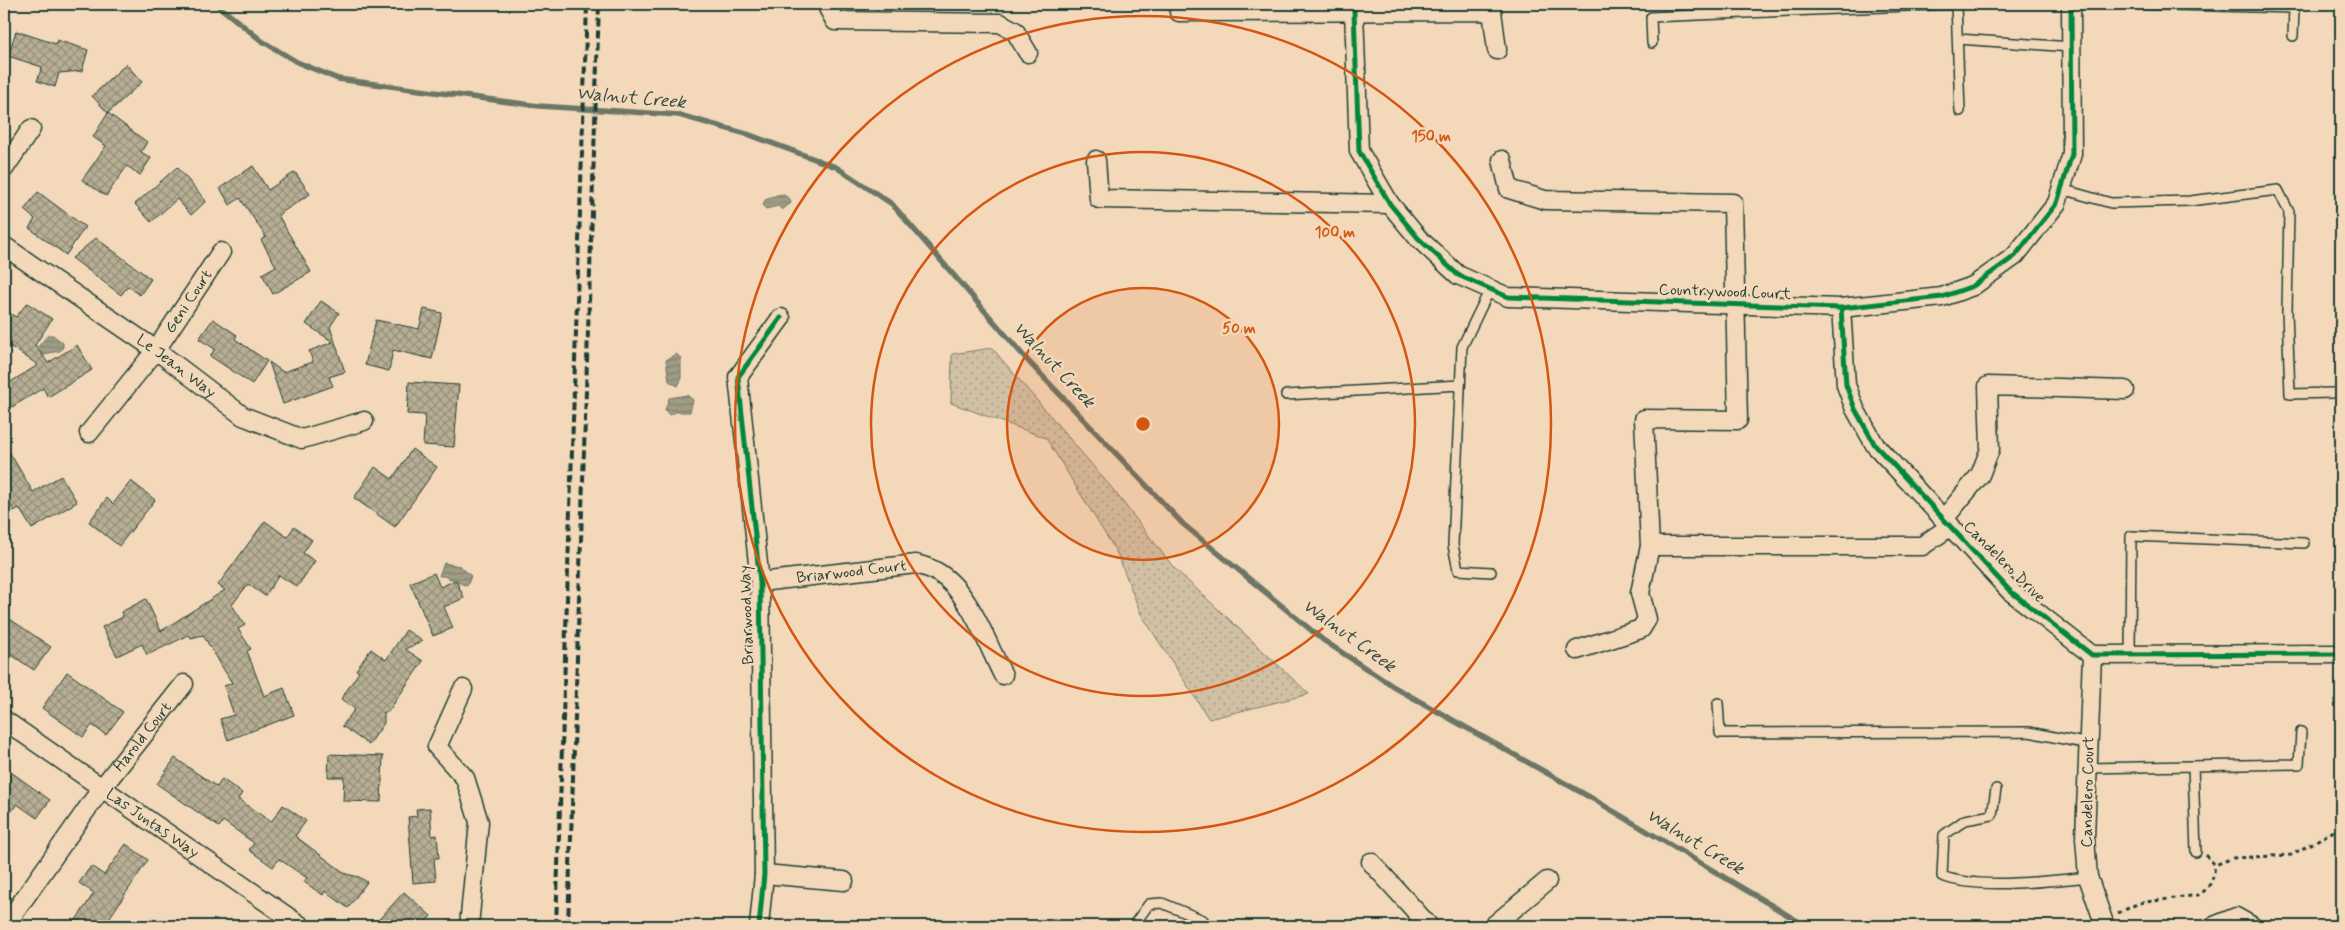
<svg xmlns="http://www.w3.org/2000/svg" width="2345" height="930" font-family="Mynerve,sans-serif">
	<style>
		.grass { fill: url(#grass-dots); stroke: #787e6c }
		.water { fill: url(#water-rules); stroke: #6c7665 }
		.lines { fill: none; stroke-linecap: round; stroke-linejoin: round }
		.stream { stroke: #6c7665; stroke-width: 5.5 }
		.building { fill: url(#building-cross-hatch); stroke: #1f3d34 }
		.lane-casing { stroke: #1f3d34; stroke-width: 12 }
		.street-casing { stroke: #1f3d34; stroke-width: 21 }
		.path { stroke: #1f3d34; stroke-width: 3; stroke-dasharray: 4 4; stroke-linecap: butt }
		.lane { stroke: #f3d9ba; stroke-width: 9 }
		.street { stroke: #f3d9ba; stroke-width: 18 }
		.rail { stroke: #1f3d34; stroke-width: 4; stroke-dasharray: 8 4; stroke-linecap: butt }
		.quiet { stroke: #4fa644; stroke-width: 4; stroke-dasharray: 8 4; stroke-linecap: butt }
		.cycleway-casing { stroke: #f3d9ba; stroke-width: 8 }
		.cycleway { stroke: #00873e; stroke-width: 5 }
		.ring { fill: none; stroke: #d45610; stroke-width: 2.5 }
		.labels { text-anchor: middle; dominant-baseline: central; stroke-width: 5; stroke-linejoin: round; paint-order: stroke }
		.street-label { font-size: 16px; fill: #1f3d34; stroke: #f3d9ba }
		.water-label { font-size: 18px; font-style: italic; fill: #324b40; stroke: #f3d9ba }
		.centre { fill: #d45610; stroke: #f3d9ba; stroke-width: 2.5 }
		.ring-label { font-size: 15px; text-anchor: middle; font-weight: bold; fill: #d45610; stroke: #f3d9ba; stroke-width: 5; stroke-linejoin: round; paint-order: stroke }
	</style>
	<defs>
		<pattern id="grass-dots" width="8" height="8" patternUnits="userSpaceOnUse" patternTransform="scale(1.25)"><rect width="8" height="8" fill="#d1c0a4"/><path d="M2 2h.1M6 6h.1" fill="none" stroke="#a99d86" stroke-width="1.8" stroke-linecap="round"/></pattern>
		<pattern id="water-rules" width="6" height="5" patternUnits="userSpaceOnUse" patternTransform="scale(1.25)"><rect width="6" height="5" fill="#9f9c85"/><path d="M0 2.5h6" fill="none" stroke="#81806e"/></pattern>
		<pattern id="building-cross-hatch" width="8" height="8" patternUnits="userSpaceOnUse" patternTransform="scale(1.25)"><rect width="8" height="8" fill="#b8ae95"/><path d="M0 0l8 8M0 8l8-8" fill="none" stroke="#958f7a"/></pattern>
	</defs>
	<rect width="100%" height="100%" fill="#f3d9ba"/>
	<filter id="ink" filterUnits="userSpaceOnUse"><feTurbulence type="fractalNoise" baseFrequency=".02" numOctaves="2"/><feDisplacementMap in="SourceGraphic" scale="10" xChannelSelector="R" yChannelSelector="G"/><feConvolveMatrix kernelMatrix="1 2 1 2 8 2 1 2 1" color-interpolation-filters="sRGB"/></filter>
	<g filter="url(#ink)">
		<path class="grass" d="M992,348L1111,487L1174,568L1309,694L1209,719L1141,614L1117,553L1046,438L951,403L952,354Z"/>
		<path class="water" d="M777,195L782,194L790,199L791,203L782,210L778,206L766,209L763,206L765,200Z
			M48,335H53L63,343V347L60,351L49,353L41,358L36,349Z
			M676,354L681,358V380L678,386L669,381L666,360Z
			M687,395L693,400L690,412H676L669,415L665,410L669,398Z
			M444,563L460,566L471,576L467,586L444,576H439Z"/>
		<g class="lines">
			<path class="stream" d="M216,4L262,41L297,62L338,79L539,106L679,115L750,135L836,167L892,204L1029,362L1183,524L1323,640L1394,687L1593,799L1806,926"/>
		</g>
		<path class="building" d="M16,31L56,44L57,40L88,50L82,71L59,73L55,87L37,81L42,67L8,56Z
			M126,64L142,82L108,113L92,96Z
			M108,113L147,142L141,152L151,158L140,175L127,166L106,196L82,180L106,146L93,137Z
			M253,166L268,190L295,172L310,194L278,215L311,272L273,294L262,274L276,266L261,240L266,237L240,198L230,205L220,188Z
			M177,167L206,201L191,215L177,199L151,222L135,204Z
			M38,192L85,227L66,255L29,228L35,219L24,210Z
			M96,238L151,279L140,295L128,286L121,295L72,258Z
			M321,301L339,313L330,327L345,372L329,377L333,386L283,404L269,362L283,372L313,362L309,351L333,342L306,324Z
			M27,303L52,319L35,345L48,363L77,345L92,370L48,397L43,388L12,407L4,393V386L38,365L4,342V310L16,317Z
			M424,309L442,313L432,359L393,350L389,371L365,365L376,320L419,329Z
			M213,319L237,335L235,339L267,361L252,384L210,356L215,349L199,339Z
			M409,382L459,385L454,447L423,445L425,415L407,414Z
			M4,443L33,492L61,476L77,502L32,529L19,508L14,511L4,494Z
			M412,449L437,467L395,527L354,498L375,467L392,479Z
			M131,481L155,500L119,546L89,522L107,498L113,504Z
			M265,521L287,537L294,527L312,540L303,553L315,561L297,587L279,575L265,596L248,584L232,605L245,625L238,629L251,649L247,651L264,696L284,688L294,715L228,740L220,719L234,715L224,686L232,683L203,635L191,638L189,635L147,655L142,644L117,656L102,627L123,617L121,612L146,599L161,631L225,590L218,585Z
			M434,573L440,587L456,580L464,598L444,607L453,628L433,636L410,583Z
			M4,615L51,647L34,670L4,650Z
			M406,630L423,641L405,649L423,661L388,712H384V723L369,745L342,726L355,709L341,699L359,672L356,670L371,649L386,660Z
			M67,672L123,712L106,735L92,725L83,737L42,708Z
			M329,754L383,756L381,802L343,801L344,777H328Z
			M175,758L217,787L222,779L242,793L238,799L271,822L283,805L306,821L295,836L346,874L359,877L367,882L348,908L325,891L323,895L304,882L307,878L279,859L273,867L249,850L254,843L223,821L219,827L157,784Z
			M4,767L50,800L37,818L17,804L4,822Z
			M430,808L432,836L437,835L439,858H434L436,881L413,883L408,817L417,816L416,809Z
			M126,844L148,860L104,926H72L94,893L79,883L91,866L104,875Z
			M404,892L431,916L422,926H373Z"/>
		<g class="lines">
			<defs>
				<path id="lane" d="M1956,4L1960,111
					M2136,4L2294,8L2293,36
					M1958,39L2071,47
					M1652,43L1651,17L1956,4
					M2061,189L2111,203L2190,201L2278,190L2289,212L2287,311L2290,394L2333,393
					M1490,289L1462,347L1453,545L1458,570L1491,572
					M1286,395L1460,385
					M2130,655L2131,536L2304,543
					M1718,703L1720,733L2029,732L2089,744
					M2193,766L2196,852
					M2088,768L2299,764L2301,732
					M1996,789L1992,815L1965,820L1944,835L1942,876C1977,890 2049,881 2088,877
					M1133,926L1149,904L1162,903L1203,920L1206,926"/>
				<g id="street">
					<path d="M828,4V8L835,21L1000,23L1015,31L1028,53"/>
					<path d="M1180,4L1179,12L1492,11L1497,50"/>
					<path d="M1354,11L1359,151L1390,204L1418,238L1458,275L1508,297L1841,308L1942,297L1973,286L2015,256L2057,203L2072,154L2071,4"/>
					<path d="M1096,160L1099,199L1390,204"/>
					<path d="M1502,160L1509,189L1545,200L1733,203L1738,420L1644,419L1650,546L1640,593L1647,619L1641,629L1577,650"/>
					<path d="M4,169L31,129"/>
					<path id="s1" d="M4,246L156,350L243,416L302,439L364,421"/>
					<path d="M1841,308L1846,385L1855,409L1875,445L2010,591L2092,655L2341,654"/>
					<path id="s2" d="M89,433L156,350L221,252"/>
					<path d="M1944,519L1980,475L1990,449L1988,386L2125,390"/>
					<path d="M1650,546H1922L1951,526"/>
					<path id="s3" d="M760,582L916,564C923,566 931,568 937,572C969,590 987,644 1003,675"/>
					<path d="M2092,655L2085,838L2088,877L2105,926"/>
					<path d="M463,689L437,747L465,778L479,822L469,926"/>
					<path id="s4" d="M4,720L301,926"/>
					<path d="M1371,862L1429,926"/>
					<path d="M764,874L844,881"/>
					<path id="s5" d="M5,926L101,789L184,684"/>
					<path d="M759,926L764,874L760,582L738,377L781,318"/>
					<path d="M1493,926L1547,881"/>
					<path d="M2214,926L2236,917L2252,926"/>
				</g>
			</defs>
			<use href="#lane" class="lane-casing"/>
			<use href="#street" class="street-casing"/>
			<path class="path" d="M2206,855L2215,865L2233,858L2291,855L2341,827
				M2118,913L2139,903L2198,895C2211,888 2213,880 2215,865"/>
			<use href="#lane" class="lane"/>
			<use href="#street" class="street"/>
			<path class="rail" d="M556,926L587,4
				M568,926L599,4"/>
			<path class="quiet" d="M1344,4L1354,11"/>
			<defs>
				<path id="cycleway" d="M1354,11L1359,151L1390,204L1418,238L1458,275L1508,297L1841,308L1942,297L1973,286L2015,256L2057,203L2072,154L2071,4
					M1841,308L1846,385L1855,409L1875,445L2010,591L2092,655L2341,654
					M759,926L764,874L760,582L738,377L781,318"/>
			</defs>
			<use href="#cycleway" class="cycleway-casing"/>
			<use href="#cycleway" class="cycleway"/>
		</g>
	</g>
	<circle cx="1143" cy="424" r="136" fill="#d45610" fill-opacity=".12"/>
	<g class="ring">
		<circle cx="1143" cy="424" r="136"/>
		<circle cx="1143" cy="424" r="272"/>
		<circle cx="1143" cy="424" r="408"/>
	</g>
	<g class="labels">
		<g class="street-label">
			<text transform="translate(1725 292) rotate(2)">Countrywood Court</text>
			<text stroke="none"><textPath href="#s2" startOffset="165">Geni Court</textPath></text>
			<text stroke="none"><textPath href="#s1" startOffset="210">Le Jean Way</textPath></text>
			<text transform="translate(2004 562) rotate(45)">Candelero Drive</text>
			<text stroke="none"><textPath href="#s3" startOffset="92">Briarwood Court</textPath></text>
			<text transform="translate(747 615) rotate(-92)">Briarwood Way</text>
			<text stroke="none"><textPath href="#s5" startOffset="234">Harold Court</textPath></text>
			<text transform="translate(2088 792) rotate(-89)">Candelero Court</text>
			<text stroke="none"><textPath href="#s4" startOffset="181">Las Juntas Way</textPath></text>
		</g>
		<g class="water-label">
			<text transform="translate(631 98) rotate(5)">Walnut Creek</text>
			<text transform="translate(1054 365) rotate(47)">Walnut Creek</text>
			<text transform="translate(1349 636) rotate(36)">Walnut Creek</text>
			<text transform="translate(1695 842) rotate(31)">Walnut Creek</text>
		</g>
	</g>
	<circle cx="1143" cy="424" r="8" class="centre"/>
	<g class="ring-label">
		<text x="1431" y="141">150 m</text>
		<text x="1335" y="237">100 m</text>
		<text x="1239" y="333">50 m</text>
	</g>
	<rect width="2345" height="930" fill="none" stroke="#f3d9ba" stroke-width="20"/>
	<rect x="10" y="10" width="2325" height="910" fill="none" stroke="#1f3d34" stroke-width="2" filter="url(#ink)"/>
</svg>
